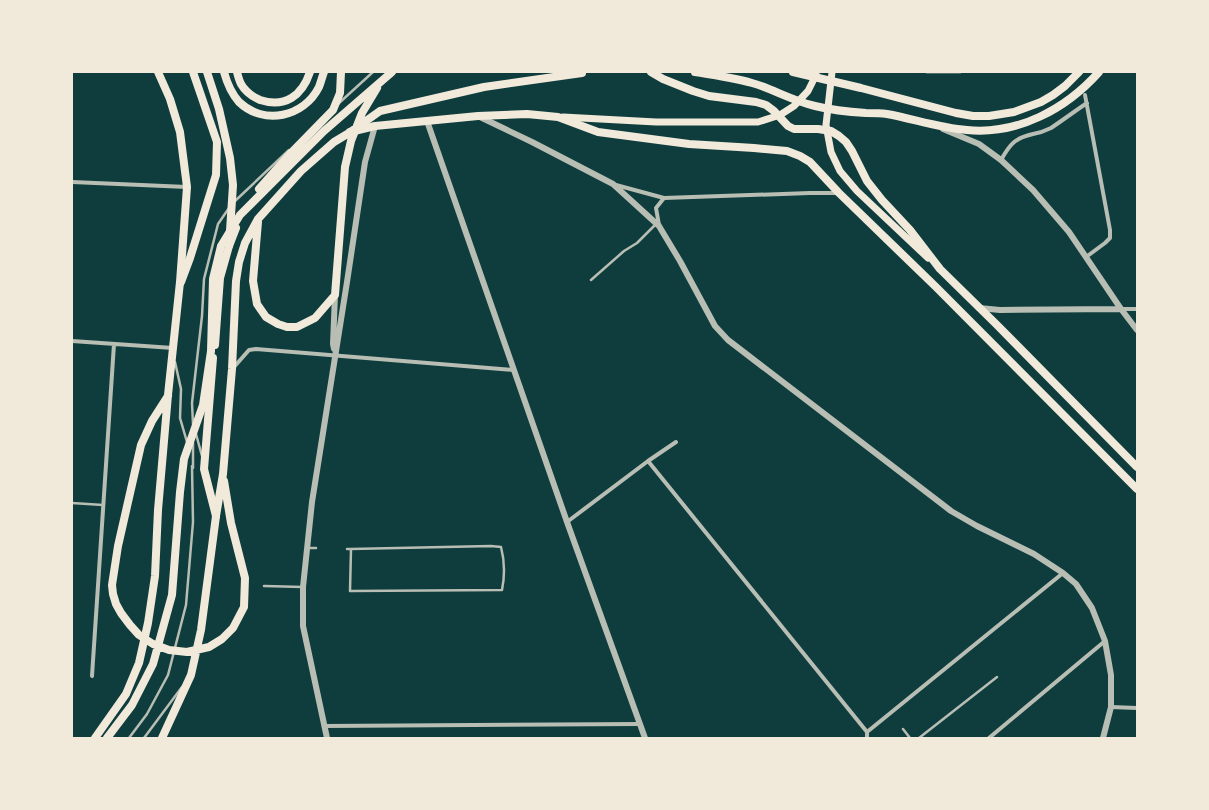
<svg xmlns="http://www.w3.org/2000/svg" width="1209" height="810" font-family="Montserrat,sans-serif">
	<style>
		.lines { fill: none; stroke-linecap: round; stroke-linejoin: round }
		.service { stroke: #b8beb3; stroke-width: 2.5 }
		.minor { stroke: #b8beb3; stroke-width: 4 }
		.tertiary { stroke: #b8beb3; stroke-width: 6 }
		.secondary { stroke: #f1e9da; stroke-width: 7 }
		.primary { stroke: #f1e9da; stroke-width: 8 }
		.trunk { stroke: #f1e9da; stroke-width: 8 }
		.rail { stroke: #97a49c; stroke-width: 3 }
	</style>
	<rect width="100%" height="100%" fill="#0f3d3e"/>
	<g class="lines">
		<path class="service" d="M338,104L373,72
			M235,201L289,150
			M591,280L624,251L637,243L656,224
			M175,362L181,389L180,418L187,442
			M193,424L192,403L202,316L204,279L218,224L229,208
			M196,434L202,456
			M193,468V443
			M72,503L103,505
			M308,548H316
			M347,549H351L491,546L501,547C505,562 505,575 502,590L350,591L351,549
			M264,586L303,587
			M903,729L910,738
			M129,738L147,714L168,675L186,605L193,522L192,466
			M144,738L182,687
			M919,738L997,677"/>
		<path class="minor" d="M1085,95L1110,230V238L1105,243L1086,257
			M1001,160C1010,144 1015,138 1033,134C1039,133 1045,131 1051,128C1063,120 1075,111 1087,103
			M72,182L187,187
			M616,185L664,198L810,193H839
			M659,225L656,208L664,198
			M1121,309H1137
			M72,341L173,348
			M234,367L249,350L256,349L514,370
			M648,461L867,732
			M567,522L648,461L676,442
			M92,676L114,344
			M1111,707L1137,708
			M324,726L640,724
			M867,738V732L1063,573
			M989,738L1105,641"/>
		<path class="tertiary" d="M480,117L532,142L613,184L659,226L680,261L715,326L728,340L951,511L977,526L1034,554L1063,573L1076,584L1092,608L1105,641L1111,675V707L1103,738
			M427,121L567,522L645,738
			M943,129L979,144L1001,160L1033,190L1069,232L1121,309L1137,330
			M979,308L1000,310L1121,309
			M334,349L333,344L335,295
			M327,738L303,626V587L312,502L347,282L365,162L375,126"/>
		<path class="secondary" d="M832,72L826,125L831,152L840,171L857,191L928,258
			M563,117L656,122H758L780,115L794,106L808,91L816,75V72"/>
		<path class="primary" d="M207,72L219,109L230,158L233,185L229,246L220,278L215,345
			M224,72C227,83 231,93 239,102C264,126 304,117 319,87C321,82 322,77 324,72
			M237,72C238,76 239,80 241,84C245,91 253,97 260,100C285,108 302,96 310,72
			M651,72L663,79L693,91L709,96L756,102L766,105L774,111L788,126L794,129H818L831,131L839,136L846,142L852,151L867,181L882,200L910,230L940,269L996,324L1137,467
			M350,132L375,126L478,116L527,114L558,117L598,132L689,144L754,148L787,151L800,156L810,162L839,193L936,287L1137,489
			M181,282L190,258L216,175L217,142L193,72
			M213,358L204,469L216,516"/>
		<path class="trunk" d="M695,72C714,75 734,78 752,83C773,89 793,101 815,106C831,110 849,112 866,113C873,113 880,113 887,114C914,119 940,128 967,130C1018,135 1066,109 1099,72
			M793,72L861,88L956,113L973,116H989L1014,112L1041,102L1053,95L1065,86L1079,72
			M259,189L291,153L333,110L340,93L341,72
			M258,222L253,281L257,304L266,317L278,324L287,327H297L315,318L335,295L345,167L351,141L362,113L377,88
			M229,246L236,228
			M168,396L152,421L141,445L118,546L112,585L113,594L116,604L121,613L130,625L139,635L153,644L169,650L187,652L209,647L222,639L233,628L244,607L245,578L231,523L224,481
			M95,738L126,694L139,663L148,623L155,576L158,510L168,395L180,282L187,187L180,132L170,99L158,72
			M107,738L132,705L153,664L172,595L180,492L184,459L203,405L211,351L213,279L221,246L240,215L324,131L392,72
			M162,738L191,675L201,630L216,516L223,474L232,369L236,281L239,262L245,243L258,219L301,171L334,142L349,133L380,111L484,87L582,73"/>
		<path class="rail" d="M927,72H960"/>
	</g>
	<rect width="1209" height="810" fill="none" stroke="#f1e9da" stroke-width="146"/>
</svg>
